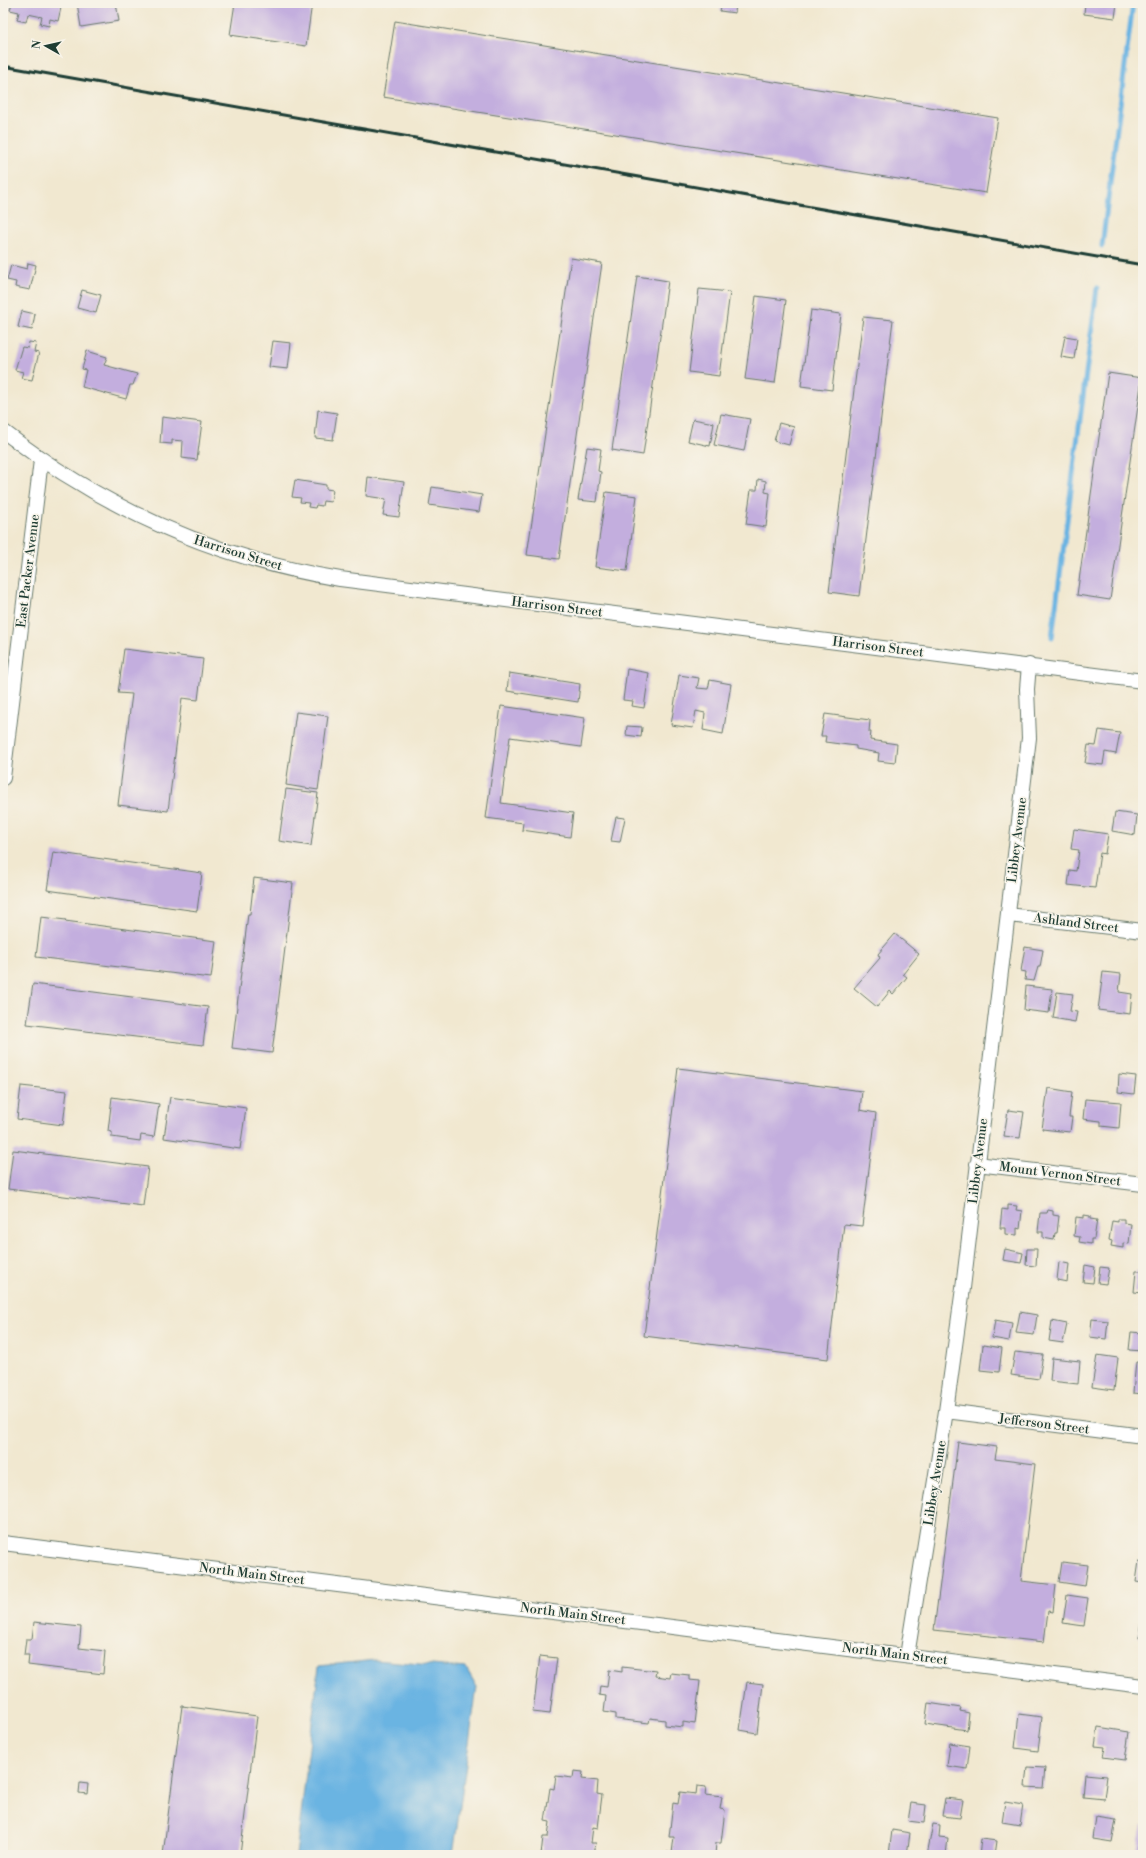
<svg xmlns="http://www.w3.org/2000/svg" width="1146" height="1858" font-family="'Libre Bodoni',serif">
	<style>
		.water { fill: #6ab4e2; stroke: #44788b }
		.lines { fill: none; stroke-linecap: round; stroke-linejoin: round }
		.stream { stroke: #6ab4e2; stroke-width: 5 }
		.building { fill: #c3aede }
		.minor-casing { stroke: #68796b; stroke-width: 16 }
		.minor { stroke: #fff; stroke-width: 14 }
		.rail { stroke: #1f3d34; stroke-width: 3 }
		.labels { text-anchor: middle; dominant-baseline: central; stroke-width: 3; stroke-linejoin: round; paint-order: stroke }
		.street-label { font-size: 13px; fill: #1f3d34; stroke: #f7f3e8 }
	</style>
	<rect width="100%" height="100%" fill="#f7f3e8"/>
	<filter id="ink" filterUnits="userSpaceOnUse"><feTurbulence type="fractalNoise" baseFrequency=".025" numOctaves="2"/><feDisplacementMap in="SourceGraphic" scale="8" xChannelSelector="R" yChannelSelector="G"/><feConvolveMatrix kernelMatrix="1 2 1 2 8 2 1 2 1" color-interpolation-filters="sRGB"/></filter>
	<filter id="wash" filterUnits="userSpaceOnUse"><feTurbulence type="fractalNoise" baseFrequency=".012" numOctaves="4" result="noise"/><feDisplacementMap in="SourceGraphic" scale="16" xChannelSelector="R" yChannelSelector="G"/><feGaussianBlur stdDeviation="0.9" result="paint"/><feColorMatrix in="noise" values="0 0 0 0 0 0 0 0 0 0 0 0 0 0 0 0 0 1.4 0 .05"/><feComposite in="paint" operator="in"/></filter>
	<g filter="url(#wash)">
		<rect width="100%" height="100%" fill="#f1e8d0"/>
		<path class="water" d="M375,1660L466,1668L477,1687L453,1855H296L319,1666Z"/>
		<g class="lines">
			<path class="stream" d="M1102,246L1133,3
				M1052,637L1097,288"/>
		</g>
		<g id="blocks">
			<path class="building" d="M12,3H62L58,21L50,19L49,26L40,24L42,17L28,14L26,22L17,20L19,12L10,10Z
				M77,3H116L119,21L81,27Z
				M235,3H312L306,46L230,35Z
				M722,3H736L735,13L720,11Z
				M1085,3H1117L1115,18L1084,14Z
				M395,21L998,118L986,193L383,97Z
				M571,258L602,263L559,559L527,555Z
				M28,263L36,265L30,290L15,287L16,282L7,280L11,265L27,269Z
				M637,276L668,281L643,455L612,450Z
				M699,289L730,292L719,376L689,372Z
				M82,290L101,295L96,313L77,308Z
				M756,296L786,300L775,383L745,379Z
				M811,310L841,314L832,390L801,386Z
				M22,311L35,314L32,330L18,327Z
				M863,317L893,320L859,596L829,592Z
				M1065,336L1077,338L1074,359L1061,357Z
				M273,341L291,343L288,369L269,367Z
				M29,342L36,343L34,352L39,353L32,380L21,378L23,372L15,370L22,347L28,348Z
				M87,351L107,357L104,365L137,374L133,385H130L126,399L82,387L86,370L82,369Z
				M1108,373L1142,378L1110,600L1077,595Z
				M318,410L337,413L333,440L315,438Z
				M721,414L750,419L744,451L714,445Z
				M162,417L202,422L197,460L182,458L183,441L172,440V444L160,443Z
				M693,419L714,423L710,446L688,441Z
				M779,423L794,427L789,445L774,441Z
				M587,447L601,449L598,471L601,472L597,502L578,500Z
				M368,477L404,482L399,517L383,515L386,499L366,496Z
				M758,479L766,481L765,492L770,493L766,527L746,524L751,490H757Z
				M295,480L326,485V489L333,490L331,502L323,501L322,506L316,505L315,508L308,507L309,503L300,502L301,498L292,497Z
				M432,487L482,495L479,512L429,505Z
				M606,492L637,496L627,571L595,567Z
				M124,649L203,659L198,700L182,698L168,811L118,805L132,694L118,693Z
				M627,669L649,673L644,708L632,706L633,701L623,700Z
				M509,673L580,684L578,702L507,691Z
				M679,675L699,678L697,688L708,689L710,680L731,684L723,734L703,730L705,713L696,711L693,728L671,725Z
				M501,706L585,718L581,747L510,737L501,803L573,813L570,837L522,830L523,823L486,818Z
				M296,712L328,716L318,790L286,785Z
				M825,714L870,720L869,732H871L870,740L897,744L895,763L878,761L879,753L856,749V746L825,742L826,736H821Z
				M627,726L642,727L641,737L626,735Z
				M1099,730L1120,733L1116,754L1105,752L1103,765L1085,763L1088,745L1096,746Z
				M286,789L318,793L311,846L279,841Z
				M1115,812L1137,815L1135,835L1112,831Z
				M616,817L625,818L620,842L611,841Z
				M1074,829L1108,834L1105,854L1100,853L1095,888L1068,885L1070,870L1076,871L1079,850L1071,849Z
				M53,852L202,873L197,911L47,890Z
				M254,878L293,883L272,1053L232,1048L248,914H250Z
				M41,917L66,920L65,921L216,941L211,978L36,957Z
				M895,934L919,954L903,974L907,977L893,994L890,991L877,1007L854,988L880,958L878,954Z
				M1025,947L1043,950L1040,967H1038L1034,981L1025,980L1026,972L1021,971Z
				M1103,972L1121,974L1119,992L1132,994L1130,1014L1098,1010Z
				M33,984L208,1007L203,1045L27,1024Z
				M1026,986L1052,989L1049,1013L1024,1010Z
				M1057,992L1073,994L1070,1011L1077,1012L1075,1022L1053,1018Z
				M678,1068L862,1091L860,1110L876,1113L862,1226L844,1224L828,1359L644,1336Z
				M1119,1074L1136,1076L1134,1094L1118,1092Z
				M21,1086L67,1091L63,1125L17,1119Z
				M1048,1088L1072,1092L1069,1117H1072L1070,1132L1042,1129Z
				M112,1097L159,1104L154,1137L141,1135L140,1141L112,1137V1132L108,1131Z
				M170,1097L246,1108L240,1149L164,1138Z
				M1085,1099L1121,1102L1119,1128L1101,1126V1121L1083,1119Z
				M1008,1110L1024,1112L1020,1138L1004,1136Z
				M13,1150L148,1167L143,1206L8,1189Z
				M1008,1205L1017,1206L1016,1210L1022,1211L1020,1229L1017,1228V1235L1005,1234V1228H1000L1002,1209L1008,1210Z
				M1048,1210L1053,1211V1215L1059,1216L1057,1233H1055L1054,1240L1043,1238V1232H1038L1040,1213H1047Z
				M1084,1215L1090,1216V1219L1097,1220L1094,1239H1091V1244L1079,1242L1080,1237L1074,1236L1076,1217L1084,1218Z
				M1118,1219H1124V1223L1131,1224L1129,1244L1123,1243V1248L1111,1246L1112,1241L1109,1240L1112,1221L1118,1222Z
				M1005,1249L1023,1253L1021,1263L1003,1260Z
				M1027,1249H1037L1036,1266L1026,1265Z
				M1059,1262L1069,1264L1067,1282L1057,1280Z
				M1085,1265L1095,1267L1093,1283L1083,1282Z
				M1100,1267L1109,1268L1106,1284L1098,1283Z
				M1136,1271H1143V1293L1134,1292Z
				M1020,1312L1037,1315L1034,1335L1016,1333Z
				M1092,1319L1108,1321L1106,1339L1090,1337Z
				M995,1320L1012,1323L1009,1341L992,1338Z
				M1052,1321L1067,1324L1063,1343L1049,1341Z
				M1131,1332L1143,1333V1351L1129,1350Z
				M983,1345L1002,1348L999,1372L980,1370Z
				M1015,1352L1043,1355L1039,1379L1011,1375Z
				M1097,1355L1118,1358L1114,1390L1092,1387Z
				M1052,1358L1080,1361L1078,1384L1050,1381Z
				M1136,1362L1143,1363V1394L1133,1393Z
				M958,1442L997,1447L995,1459L1035,1464L1021,1581L1056,1585L1053,1612L1048,1611L1044,1642L934,1630Z
				M1139,1561L1143,1562V1583L1136,1582Z
				M1062,1562L1088,1565L1085,1586L1059,1582Z
				M1067,1595L1088,1598L1084,1626L1063,1623Z
				M1142,1609H1143V1638H1139Z
				M34,1622L81,1627L79,1648L105,1651L103,1674L28,1665L29,1655H24L26,1639H32Z
				M540,1656L557,1658L550,1714L533,1712Z
				M622,1667L656,1671L655,1676L670,1678L671,1673L689,1675V1680L700,1681L695,1724L683,1722V1727L665,1725V1720L650,1718L649,1723L616,1719V1714L604,1712L606,1696L599,1695L600,1686L607,1687L609,1670L622,1672Z
				M747,1682L763,1684L757,1733L740,1730Z
				M928,1703L961,1708L960,1711L969,1713L967,1730L925,1724Z
				M182,1706L257,1716L240,1855H163Z
				M1019,1714L1042,1717L1038,1751L1015,1748Z
				M1098,1727L1129,1732L1125,1760L1103,1757L1105,1747L1095,1746Z
				M950,1743L970,1746L967,1769L947,1766Z
				M1142,1748H1143V1768L1140,1767Z
				M1027,1767L1045,1768L1043,1788L1025,1787Z
				M574,1771L583,1772L582,1779L598,1781L597,1794L602,1795L598,1828L593,1827L591,1843H596L594,1855H541L543,1837H548L550,1822L545,1821L550,1788L554,1789L556,1776L573,1778Z
				M1085,1774L1107,1776L1104,1799L1083,1797Z
				M80,1783L88,1784L87,1794L79,1793Z
				M697,1786L706,1787L705,1795L722,1797L720,1809L725,1810L721,1843H716L715,1855H666L667,1852L672,1853L674,1837H669L673,1803L678,1804L680,1792L696,1794Z
				M945,1798L963,1800L960,1818L942,1816Z
				M1005,1802L1023,1805L1020,1825L1002,1822Z
				M911,1803L926,1805L924,1823L908,1821Z
				M1096,1817L1116,1820L1112,1842L1093,1839Z
				M933,1824L940,1825L939,1837L948,1838L946,1855H927Z
				M1142,1824H1143V1850L1137,1849Z
				M892,1830L910,1833L907,1855H889Z
				M981,1839L997,1841L995,1855H979Z"/>
		</g>
	</g>
	<g filter="url(#ink)">
		<use href="#blocks" fill-opacity="0" stroke="#68796b" stroke-width="1"/>
		<g class="lines">
			<defs>
				<path id="minor" d="M3,431C104,509 214,558 340,579L1143,681
					M3,778L41,460
					M1009,915L1143,931
					M977,1164L1143,1184
					M946,1411L1143,1436
					M3,1543L1143,1686
					M907,1656L946,1411L963,1288L1029,738L1027,689L1029,665"/>
			</defs>
			<use href="#minor" class="minor-casing"/>
			<use href="#minor" class="minor"/>
			<path class="rail" d="M3,66L1143,265"/>
		</g>
	</g>
	<g class="labels">
		<g class="street-label">
			<text transform="translate(238 553) rotate(17)">Harrison Street</text>
			<text transform="translate(28 571) rotate(-83)">East Packer Avenue</text>
			<text transform="translate(557 607) rotate(7)">Harrison Street</text>
			<text transform="translate(878 647) rotate(7)">Harrison Street</text>
			<text transform="translate(1017 840) rotate(-83)">Libbey Avenue</text>
			<text transform="translate(1076 923) rotate(7)">Ashland Street</text>
			<text transform="translate(978 1161) rotate(-83)">Libbey Avenue</text>
			<text transform="translate(1060 1174) rotate(7)">Mount Vernon Street</text>
			<text transform="translate(1044 1424) rotate(7)">Jefferson Street</text>
			<text transform="translate(935 1483) rotate(-81)">Libbey Avenue</text>
			<text transform="translate(252 1574) rotate(7)">North Main Street</text>
			<text transform="translate(573 1614) rotate(7)">North Main Street</text>
			<text transform="translate(895 1654) rotate(7)">North Main Street</text>
		</g>
	</g>
	<rect width="1146" height="1858" fill="none" stroke="#f7f3e8" stroke-width="16"/>
	<g transform="translate(46 46) rotate(278)" stroke="#f7f3e8" stroke-width="3" paint-order="stroke">
	<path d="M0-3L7 15L0 10L-7 15Z" fill="#1f3d34"/>
	<text y="-6" font-size="11" font-weight="bold" text-anchor="middle" fill="#1f3d34">N</text>
	</g>
</svg>
